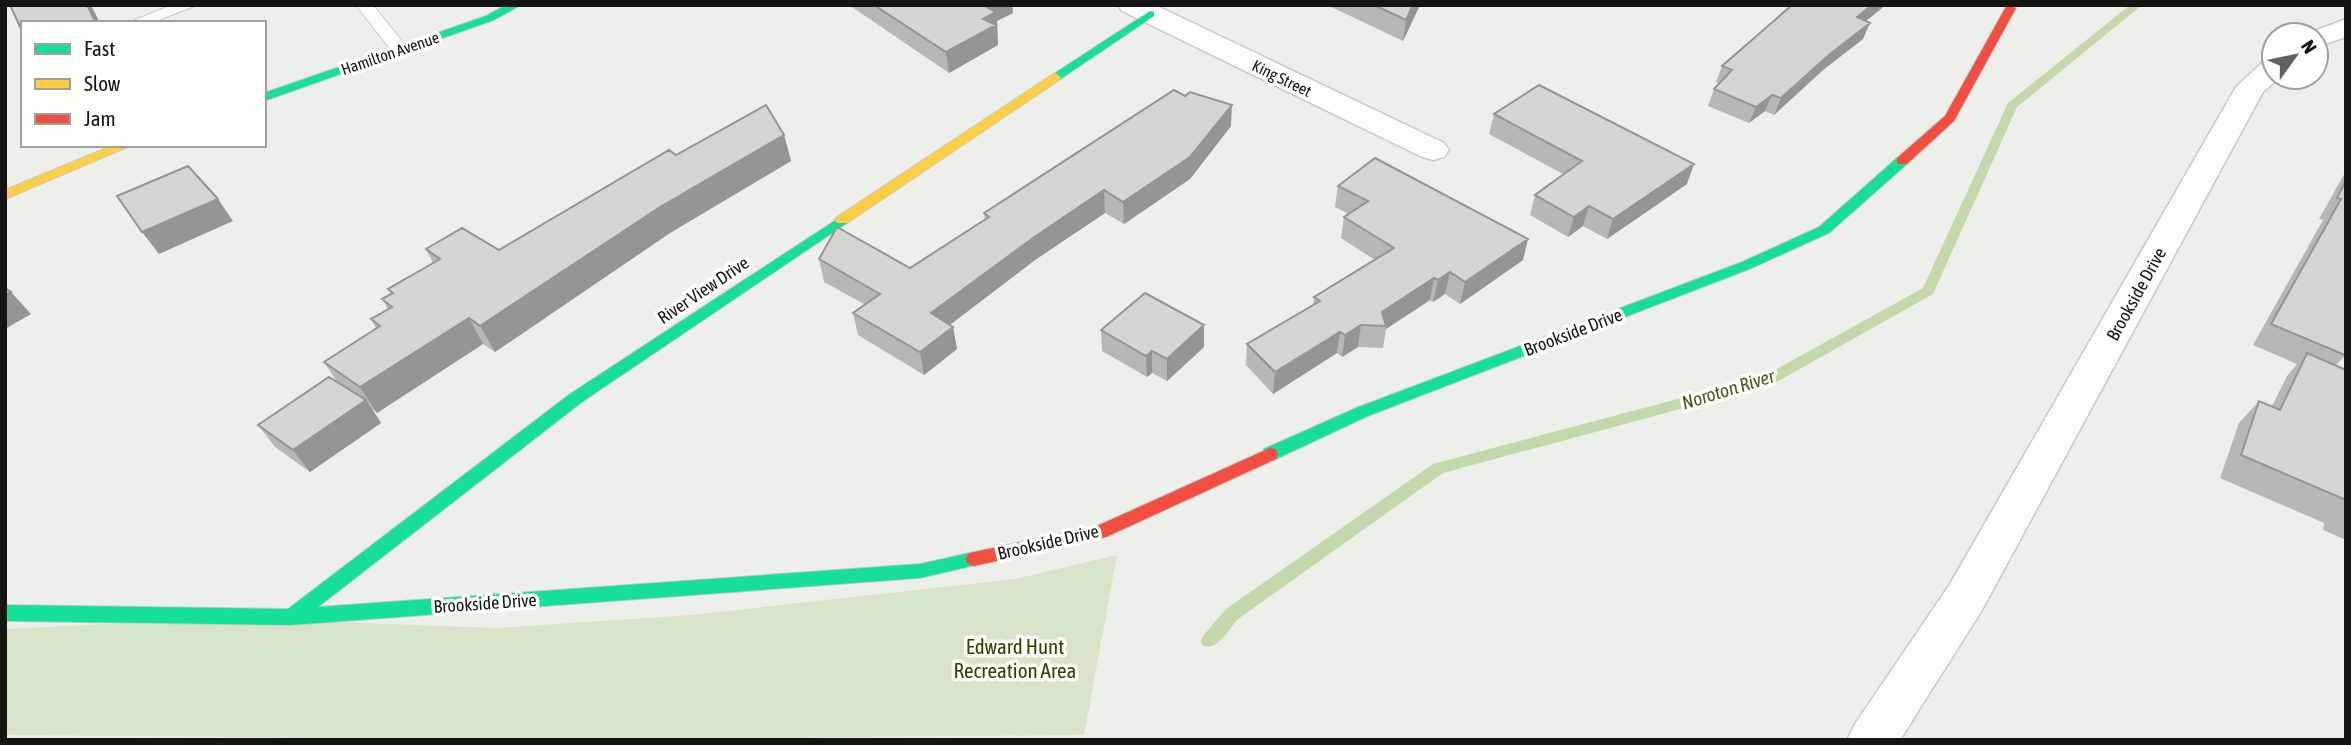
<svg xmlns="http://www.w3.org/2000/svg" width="2351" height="745" font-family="'Asap Condensed',sans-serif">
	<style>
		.green { fill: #d8e4ca }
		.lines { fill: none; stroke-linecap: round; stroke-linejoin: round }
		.stream { fill: #c4d8ac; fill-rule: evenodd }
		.lane-casing { stroke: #c8cac5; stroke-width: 2 }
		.street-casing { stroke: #c8cac5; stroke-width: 3 }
		.fast-casing { stroke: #c8cac5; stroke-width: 2 }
		.slow-casing { stroke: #c8cac5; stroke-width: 2 }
		.jam-casing { stroke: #c8cac5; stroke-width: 2 }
		.lane { fill: #fcfdfc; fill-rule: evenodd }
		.street { fill: #fcfdfc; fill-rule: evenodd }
		.fast { fill: #16e098; fill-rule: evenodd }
		.slow { fill: #ffcf43; fill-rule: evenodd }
		.jam { fill: #f24e42; fill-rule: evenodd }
		.wall { fill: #b6b8b5 }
		.shaded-wall { fill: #949693 }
		.building { fill: #d4d6d2; stroke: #949693; stroke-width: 2 }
		.labels { text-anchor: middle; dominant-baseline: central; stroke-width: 7; stroke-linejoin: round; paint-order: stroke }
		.far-street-label { font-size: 16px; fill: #131511; stroke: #fcfffa }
		.street-label { font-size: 18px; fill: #131511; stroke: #fcfffa }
		.water-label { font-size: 19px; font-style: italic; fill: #41591a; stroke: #fcfffa }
		.near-park-label { font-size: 21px; fill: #2c4200; stroke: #fcfffa }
	</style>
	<rect width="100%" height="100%" fill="#edf0ea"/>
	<path class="green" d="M1117,555L1084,735L550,740L5,735V629L224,618L498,628L691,615L1015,579Z"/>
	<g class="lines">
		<path class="stream" d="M2130,5H2142L2017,107L1933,294L1773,384L1443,473L1238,619C1229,629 1218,651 1203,646L1201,641L1203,636L1226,609L1433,464L1764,376L1923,288L2008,103Z"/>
		<defs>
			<path id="lane" d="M172,5H197L151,23L135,20Z
				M356,5H373L409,50L406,54H394Z"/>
			<path id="street" d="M1118,5H1155L1444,143L1449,150L1444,157L1433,160L1422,157L1122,11Z
				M2346,19V37L2316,47V35H2304Z
				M2274,58V77H2280L2263,92L1982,610L1900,740H1847L1855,724L1950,584L2236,87L2264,61Z"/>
			<path id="fast" d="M506,5H521L494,20L264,101V93L486,16Z
				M1150,11L1154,12V16L1059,80H1051L1049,77Z
				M1902,157L1907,158V164L1829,233L1752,268L1368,416L1276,459H1264L1262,454L1264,449L1356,408L1742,262L1819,227L1897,158Z
				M842,216L849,220L847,223L582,402L318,607L920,564L974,552L980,554L983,559L980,564L920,578L291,625L5,621V605L288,609L570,394Z"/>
			<path id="slow" d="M1055,73L1061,77L1059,80L847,223H837L835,220L837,217Z
				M114,145H132L5,199V190Z"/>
			<path id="jam" d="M2007,5L2016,8L1954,121L1907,164H1897V158L1945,116Z
				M1270,448L1276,449L1278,454L1276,459L1106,537L974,566L968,564L965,559L968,554L974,552L1097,526Z"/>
		</defs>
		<use href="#lane" class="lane-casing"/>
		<use href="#street" class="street-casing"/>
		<use href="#fast" class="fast-casing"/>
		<use href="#slow" class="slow-casing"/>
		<use href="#jam" class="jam-casing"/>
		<use href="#lane" class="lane"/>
		<use href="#street" class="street"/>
		<use href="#fast" class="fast"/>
		<use href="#slow" class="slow"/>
		<use href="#jam" class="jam"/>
	</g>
	<path class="wall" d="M849,5H1012L1013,13L997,21L998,45L949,73Z
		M1327,5H1420L1403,41Z
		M1792,5H1883L1882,8L1866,21L1863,39L1823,70L1774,115L1765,111L1749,123L1708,106L1714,89L1719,84L1716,82L1722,66Z
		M1494,114L1687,184L1607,239L1583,226L1568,237L1530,215L1535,195L1563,174L1489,134Z
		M1231,126L1190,179L1124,224L1105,213L1035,260L950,325L953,327L957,349L924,375L858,335L853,313L864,304L824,282L819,259L910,268L985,220L984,213Z
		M784,135L791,161L670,233L495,352L483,344L377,413L373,410L381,423L310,472L275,447L258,425L337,382L324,362L376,328L371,319L388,309L382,299L391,294L388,289L433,263L426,249L499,250L676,155Z
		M2346,171V355L2336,365L2346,370V540L2323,530L2324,523L2220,478L2239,423L2259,401L2272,406L2287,376L2297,364L2253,345L2323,220L2319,219Z
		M1338,186L1523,260L1460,304L1445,294L1433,302L1430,300L1386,329L1383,348L1358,347L1342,357L1337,353L1273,394L1246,365L1247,344L1313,305L1314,297L1375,260L1341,238L1344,217L1349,214L1335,207Z
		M1204,325V347L1167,381L1152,373L1147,377L1102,351L1101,330Z"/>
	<path class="shaded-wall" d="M87,5H91L100,23H96Z
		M987,5H1012L1013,13L997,21L998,45L949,73L946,52L983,19L985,6Z
		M1413,5H1420L1403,41L1406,20Z
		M1872,5H1883L1882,8L1850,34L1857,17Z
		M1870,23L1863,39L1823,70L1774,115L1781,98L1830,54Z
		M1772,95L1765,111L1749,123L1756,107Z
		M1232,105L1231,126L1190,179L1124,224L1123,202Z
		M784,135L791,161L670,233L495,352L480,326L660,207Z
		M1694,164L1687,184L1607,239L1613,219Z
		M1104,190L1105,213L1035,260L935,336L931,313L1033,238Z
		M218,199L233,221L159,254L142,232Z
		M1589,206L1583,226L1568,237L1574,217Z
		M1528,239L1523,260L1460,304L1465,282Z
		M1450,272L1445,294L1433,302L1438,280Z
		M1434,278L1430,300L1386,329V326L1382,312Z
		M11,292L31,314L5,329V295Z
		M469,318L483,344L377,413L360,387Z
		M1204,325V347L1167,381V359Z
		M1361,325L1358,347L1342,357L1345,335Z
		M953,327L957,349L924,375L920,352Z
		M1340,332L1337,353L1273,394L1275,372Z
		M1152,351V373L1147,377L1146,356Z
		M366,400L381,423L310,472L293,450Z"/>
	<path class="building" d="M10,5H87L96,23H23V33Z
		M874,5H987L985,6L996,12L983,19L996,25L946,52Z
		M1374,5H1413L1406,20Z
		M1792,5H1872L1857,17L1870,23L1830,54L1781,98L1772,95L1756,107L1714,89L1732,70L1722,66Z
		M1539,85L1694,164L1613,219L1589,206L1574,217L1535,195L1582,161L1494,114Z
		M1174,90L1185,96L1190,92L1232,105L1190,157L1123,202L1104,190L1033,238L931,313L953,327L920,352L853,313L880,294L819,259L837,227L910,268L989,217L984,213Z
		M766,105L784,135L660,207L480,326L469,318L360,387L324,362L380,326L371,319L392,307L382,299L393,293L388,289L440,259L426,249L462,228L499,250L669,150L676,155Z
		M1375,158L1528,239L1465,282L1450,272L1438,280L1434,278L1382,312L1386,326L1361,325L1345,335L1340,332L1275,372L1247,344L1320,301L1314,297L1394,248L1344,217L1368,201L1338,186Z
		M188,166L218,199L142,232L117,196Z
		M2346,180V355H2345L2271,324L2341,199L2337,198Z
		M5,288L11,292L5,295Z
		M1145,293L1204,325L1167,359L1152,351L1146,356L1101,330Z
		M2307,353L2346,370V500L2241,455L2259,401L2280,410Z
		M329,377L366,400L293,450L258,425Z"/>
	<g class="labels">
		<g class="far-street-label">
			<text transform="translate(390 53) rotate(-19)">Hamilton Avenue</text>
			<text transform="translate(1282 78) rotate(26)">King Street</text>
		</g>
		<g class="street-label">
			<text transform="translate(703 290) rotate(-34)">River View Drive</text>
			<text transform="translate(2136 294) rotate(-61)">Brookside Drive</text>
			<text transform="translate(1573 332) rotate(-21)">Brookside Drive</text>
			<text transform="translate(1048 542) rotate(-13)">Brookside Drive</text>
			<text transform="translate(485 603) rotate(-4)">Brookside Drive</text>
		</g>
		<g class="water-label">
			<text transform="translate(1728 389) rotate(-17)">Noroton River</text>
		</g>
		<g class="near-park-label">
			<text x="1015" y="646">Edward Hunt<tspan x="1015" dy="24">Recreation Area</tspan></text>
		</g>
	</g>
	<rect width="2351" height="745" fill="none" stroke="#131511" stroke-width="14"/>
	<rect x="21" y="21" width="245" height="126" fill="#fcfffa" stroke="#9fa19d" stroke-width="2"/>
	<rect x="35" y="44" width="35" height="10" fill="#16e098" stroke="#9fa19d" stroke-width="2"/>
	<text x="84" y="56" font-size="21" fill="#131511">Fast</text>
	<rect x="35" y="79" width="35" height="10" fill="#ffcf43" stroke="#9fa19d" stroke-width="2"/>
	<text x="84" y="91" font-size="21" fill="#131511">Slow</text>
	<rect x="35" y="114" width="35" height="10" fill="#f24e42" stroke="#9fa19d" stroke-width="2"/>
	<text x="84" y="126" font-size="21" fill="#131511">Jam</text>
	<g transform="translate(2295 56) rotate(57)"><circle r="33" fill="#fcfffa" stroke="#9fa19d" stroke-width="2"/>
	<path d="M0-5L12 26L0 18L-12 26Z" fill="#5f625d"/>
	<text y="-10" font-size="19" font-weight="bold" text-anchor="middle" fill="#131511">N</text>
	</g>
</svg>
